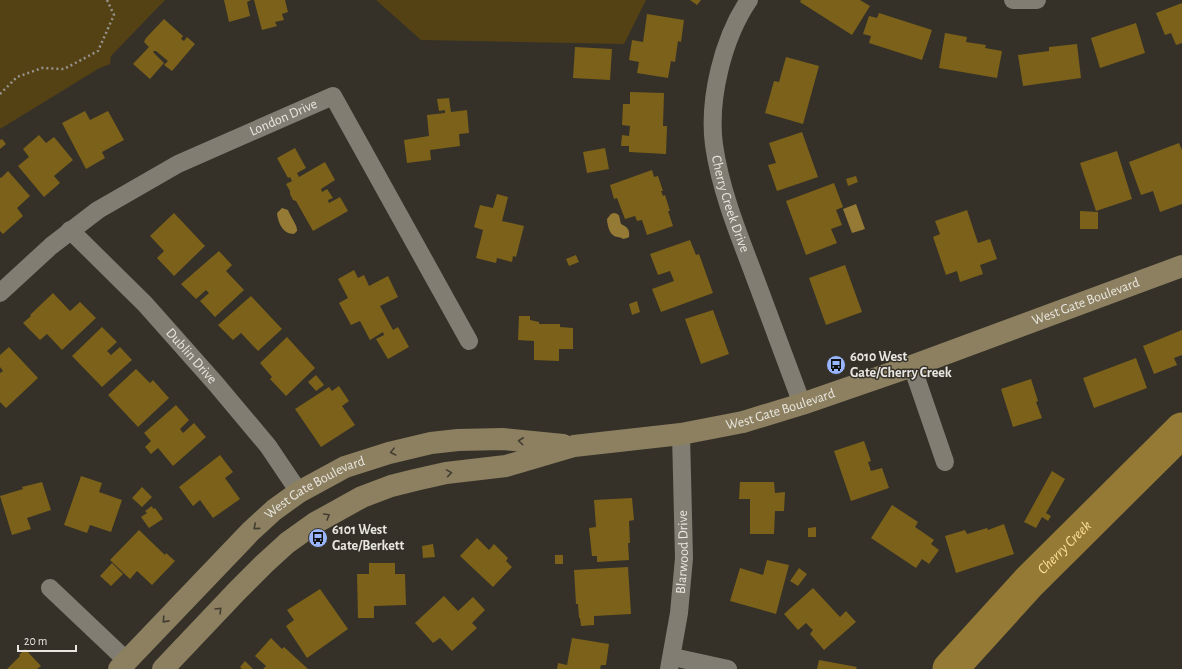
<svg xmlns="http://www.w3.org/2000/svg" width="1182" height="669" font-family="'Alegreya Sans',sans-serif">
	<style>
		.green { fill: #544215 }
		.water { fill: #957a36 }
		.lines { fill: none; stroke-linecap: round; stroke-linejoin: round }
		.river { stroke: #957a36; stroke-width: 35 }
		.building { fill: #7b6119 }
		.path { stroke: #96938c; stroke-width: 2.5; stroke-dasharray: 2 3; stroke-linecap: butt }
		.minor { stroke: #817d73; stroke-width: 18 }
		.secondary { stroke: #8d8060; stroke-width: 22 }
		.oneway { stroke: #423d31 }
		.labels { text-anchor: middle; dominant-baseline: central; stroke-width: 3; stroke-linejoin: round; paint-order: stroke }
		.street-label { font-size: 14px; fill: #e8e6e0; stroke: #353129 }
		.poi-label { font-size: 14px; font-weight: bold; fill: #e8e6e0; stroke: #353129; text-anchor: start }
		.water-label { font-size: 15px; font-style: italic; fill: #fedf95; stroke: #353129 }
	</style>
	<rect width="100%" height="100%" fill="#353129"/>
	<path class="green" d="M0,0H165L111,56L110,64L98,69L0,129Z
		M376,0H646L624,44L421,40Z"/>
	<path class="water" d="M856,204L865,229L852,233L843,209Z
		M282,208L288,210C290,216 298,226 297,231L294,234C283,234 278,223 277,213Z
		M614,213C621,214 619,218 621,224C627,227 630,229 629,237L627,238L623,239C619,236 616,238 613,235C609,233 607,223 607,219L611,214Z"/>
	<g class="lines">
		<path class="river" id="s1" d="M950,669L1029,582L1182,430"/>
	</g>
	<path class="building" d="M224,0H251L247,2L250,16L229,22Z
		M254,0H285L288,12L282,14L284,20L275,22L277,26L262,30Z
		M690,0H701L697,5Z
		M801,0H860L870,6L852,35L800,2Z
		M1182,3V43L1176,45L1171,33L1165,35L1156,13Z
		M879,13L932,30L922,60L869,43L871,36L863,34L869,16L877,18Z
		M647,14L684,20L681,42L678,41L675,62L671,61L668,78L637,73L639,62L629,60L632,40L643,42Z
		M164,19L183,36L181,39L184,41L187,37L195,44L172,71L164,65L168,61L156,51H154L153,52L164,63L150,79L133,64L149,47L144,42L146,38Z
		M1136,23L1145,53L1100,68L1091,38Z
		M945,33L967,37L966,42L986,45L985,48L1002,51L997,78L939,68Z
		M1077,44L1081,78L1023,86L1018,55L1049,51V47Z
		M575,47L612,49L610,80L573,78Z
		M786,57L819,66L803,124L765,113L774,81L779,82Z
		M630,92L664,93L663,126H667L666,154L629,152V146H621L622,135L629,136L630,126L622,125L623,104H630Z
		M449,98L451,112L467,110L469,133L459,134L460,146L430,150L431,160L407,163L404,140L429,136L427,115L445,113V110L439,111L437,99Z
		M85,111L90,120L108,111L124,140L102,152L105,158L86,169L62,123Z
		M802,132L818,177L777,191L768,165L776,163L769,143Z
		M39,135L46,143L54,137L73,160L54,176L60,183L44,197L18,166L29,157L23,149Z
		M2,139L6,144L0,149V140Z
		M1179,143L1182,150V204L1160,212L1153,191L1141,195L1129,162Z
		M295,148L306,168L297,173L299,177L325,162L335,180L321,189L322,192L327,189L333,198L328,200L329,203L340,197L348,211L313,231L296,201L293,200L290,194V191L286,184L292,181L290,177L288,178L277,158Z
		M605,148L609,169L587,173L583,152Z
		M1117,151L1132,199L1096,211L1080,163Z
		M652,170L654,177L658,176L663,191H661L663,196L665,195L670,211H668L673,226L647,235L642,220L637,221L635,216L625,219L617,198L614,199L610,185Z
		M8,171L30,196L17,208L23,216L3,234L0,231V177L1,178Z
		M856,176L858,182L848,186L846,179Z
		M834,183L843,207L836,210L842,225L831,229L837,243L806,255L786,201Z
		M497,194L508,197L502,221L524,226L516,257L513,256L512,262L497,258L496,263L476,258L483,230L474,227L480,205L493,208Z
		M967,210L978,243L990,239L997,259L980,265L983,274L960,282L957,271L946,275L933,237L940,234L935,221Z
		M1080,211L1098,212V229H1080Z
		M174,213L205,246L174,276L157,258L164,251L150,236Z
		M690,240L696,255L699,254L713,293L661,312L652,289L674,281L670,271L658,275L650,254Z
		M219,251L232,265L226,271L244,290L215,317L200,301L209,293L206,290L196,299L181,284Z
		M576,255L579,262L569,266L566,259Z
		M845,265L862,312L826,325L809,278Z
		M354,270L358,278L364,275L369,286L388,276L398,297L380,306L393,330L398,327L409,347L388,359L376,339L384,335L383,332L370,340L360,321L351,325L339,303L348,298L338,279Z
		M53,293L70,311L80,302L96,318L62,350L47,334L40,340L23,323L31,316L30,315Z
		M251,296L282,329L258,351L241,333L233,340L218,325Z
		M637,301L640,312L632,315L629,304Z
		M713,310L729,354L701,364L685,319Z
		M519,316H530V320L539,322V324H560V327L573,328V349H559V361L534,360V341L518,340Z
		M102,327L117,342L107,351L111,355L120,347L132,360L102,387L72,356Z
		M1182,330V355L1174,358L1177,365L1154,374L1143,346Z
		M287,337L315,368L286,396L270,379L272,377L260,363Z
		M9,347L38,378L6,408L0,402V373L3,371L0,367V355Z
		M1136,358L1147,388L1094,408L1083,378Z
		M136,369L150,383L153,380L169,398L138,427L108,395Z
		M316,375L324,385L316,391L308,382Z
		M1031,379L1038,401L1036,402L1042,418L1013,427L1001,389Z
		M339,386L349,401L342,406L355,425L321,447L295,409L329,387L332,391Z
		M176,405L189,420L180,429L183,433L194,423L206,437L173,466L158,448L151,454L145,447L151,441L144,433Z
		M864,441L871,461L868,462L871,471L882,468L889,488L851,501L834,451Z
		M220,455L233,472L225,478L240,499L213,518L200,500L193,506L179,487Z
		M1052,471L1065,479L1046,513L1051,516L1048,521L1042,517L1036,528L1024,522Z
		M81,476L102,483L99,492L122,500L111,532L90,525L87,533L64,525Z
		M42,482L51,510L27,518L31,529L12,535L0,496L23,489L22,487Z
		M740,482H774L775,493L785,492L784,511H775L774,534H750V499H739Z
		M142,487L152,497L142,507L132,498Z
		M632,498L634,520L629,521L630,543H628L629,560L597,562V556H592L589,528L596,527L594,500Z
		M892,505L918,522L915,527L934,540L931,544L939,550L929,564L922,559L916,568L871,538Z
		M152,506L153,509L155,508L163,519L149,528L141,517L147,513L145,511Z
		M1004,524L1014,554L956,573L945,536L965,530L967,534L987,528L988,530Z
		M816,527V537H808V528Z
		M139,530L165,555L166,553L175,561L152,585L137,571L130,579L110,560Z
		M477,538L489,550L494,544L508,558L506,561L512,567L493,587L460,556Z
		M433,544L435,557L423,558L422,546Z
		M555,555H563V564H555Z
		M767,560L789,565L776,614L730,601L740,568L763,575Z
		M112,563L123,574L111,586L100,576Z
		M369,563H395V574H405L406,605L374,606V618H358L357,574H369Z
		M628,567L631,614L594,616V625L581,626L580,618H579L578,604H576L574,570Z
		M799,568L807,574L798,586L790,581Z
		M813,588L840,617L846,611L856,622L824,650L810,634L813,630L806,623L798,630L784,614Z
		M320,589L348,629L307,658L286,626L294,620L287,610Z
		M444,596L458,611L473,597L485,610L472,623L477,628L452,651L440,638L433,643L415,623Z
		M271,638L282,649L284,647L308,669H263L266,666L255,656Z
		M572,638L609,644L606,665H601L600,669H557L558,663L567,665Z
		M25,649L41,666L37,669H7L20,656L19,655Z
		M819,660L857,667L856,669H817Z
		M245,661L253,669H242L240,667Z"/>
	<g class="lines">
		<path class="path" d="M0,94L17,77L42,68L64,69L98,51L114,15L107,0"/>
		<g class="minor">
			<path id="s2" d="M749,0C723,38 708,99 714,145C720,187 736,228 751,267C768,313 785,358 802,404"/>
			<path d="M1013,0H1037"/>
			<path id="s3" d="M70,230L145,304L216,384L268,446L299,492"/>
			<path id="s4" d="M0,293L51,246L98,210L178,164L333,96L469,341"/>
			<path d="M912,366L945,462"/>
			<path d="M50,588L127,661"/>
			<path d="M673,657L728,669"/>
			<path id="s5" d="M669,669L679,613L684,558L681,434"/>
		</g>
		<g class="secondary">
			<path id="s6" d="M119,669L250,532L274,510L299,492L345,467L389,453L431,443L458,440L503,439L563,445"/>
			<path id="s7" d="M163,669L237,591L264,564L287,543L315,523L362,497L391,486L415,480L446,473L506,466L574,446L681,434L743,422L802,404L912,366L1182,266"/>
		</g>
	</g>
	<defs><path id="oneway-chevron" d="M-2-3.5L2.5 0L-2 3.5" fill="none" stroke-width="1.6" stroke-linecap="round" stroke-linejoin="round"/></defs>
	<g class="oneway">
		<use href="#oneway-chevron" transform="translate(521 441) rotate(-174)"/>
		<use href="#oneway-chevron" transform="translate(393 452) rotate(166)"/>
		<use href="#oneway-chevron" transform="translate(449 473) rotate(-9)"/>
		<use href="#oneway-chevron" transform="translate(327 516) rotate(-30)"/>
		<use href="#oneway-chevron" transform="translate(256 527) rotate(139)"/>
		<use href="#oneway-chevron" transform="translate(219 610) rotate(-46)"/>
		<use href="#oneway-chevron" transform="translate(165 620) rotate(132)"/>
	</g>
	<defs>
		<symbol id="bus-disc" viewBox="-11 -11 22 22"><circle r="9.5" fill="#99b5fd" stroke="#353129"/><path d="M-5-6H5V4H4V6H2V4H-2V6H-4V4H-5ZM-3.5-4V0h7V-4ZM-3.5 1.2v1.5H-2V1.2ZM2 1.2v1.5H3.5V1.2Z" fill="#111"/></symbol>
	</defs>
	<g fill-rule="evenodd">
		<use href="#bus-disc" x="825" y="354" width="22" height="22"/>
		<use href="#bus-disc" x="307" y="527" width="22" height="22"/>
	</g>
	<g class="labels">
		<g class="street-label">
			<text stroke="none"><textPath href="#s4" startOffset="336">London Drive</textPath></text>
			<text stroke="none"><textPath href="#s2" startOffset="213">Cherry Creek Drive</textPath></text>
			<text stroke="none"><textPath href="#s7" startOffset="1018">West Gate Boulevard</textPath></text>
			<text stroke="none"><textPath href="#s3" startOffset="175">Dublin Drive</textPath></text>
			<text stroke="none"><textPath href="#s7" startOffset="694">West Gate Boulevard</textPath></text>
			<text stroke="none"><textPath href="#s6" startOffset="269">West Gate Boulevard</textPath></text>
			<text stroke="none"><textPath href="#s5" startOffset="118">Blarwood Drive</textPath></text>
		</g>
		<g class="poi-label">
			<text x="850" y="357">6010 West<tspan x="850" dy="16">Gate/Cherry Creek</tspan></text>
			<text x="332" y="530">6101 West<tspan x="332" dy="16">Gate/Berkett</tspan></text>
		</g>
		<g class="water-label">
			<text stroke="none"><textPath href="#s1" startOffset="167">Cherry Creek</textPath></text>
		</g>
	</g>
	<path d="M18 645v6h58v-6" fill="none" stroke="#e8e6e0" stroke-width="2"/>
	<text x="24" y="645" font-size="12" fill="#e8e6e0" stroke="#353129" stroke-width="3" paint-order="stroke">20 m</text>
</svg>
